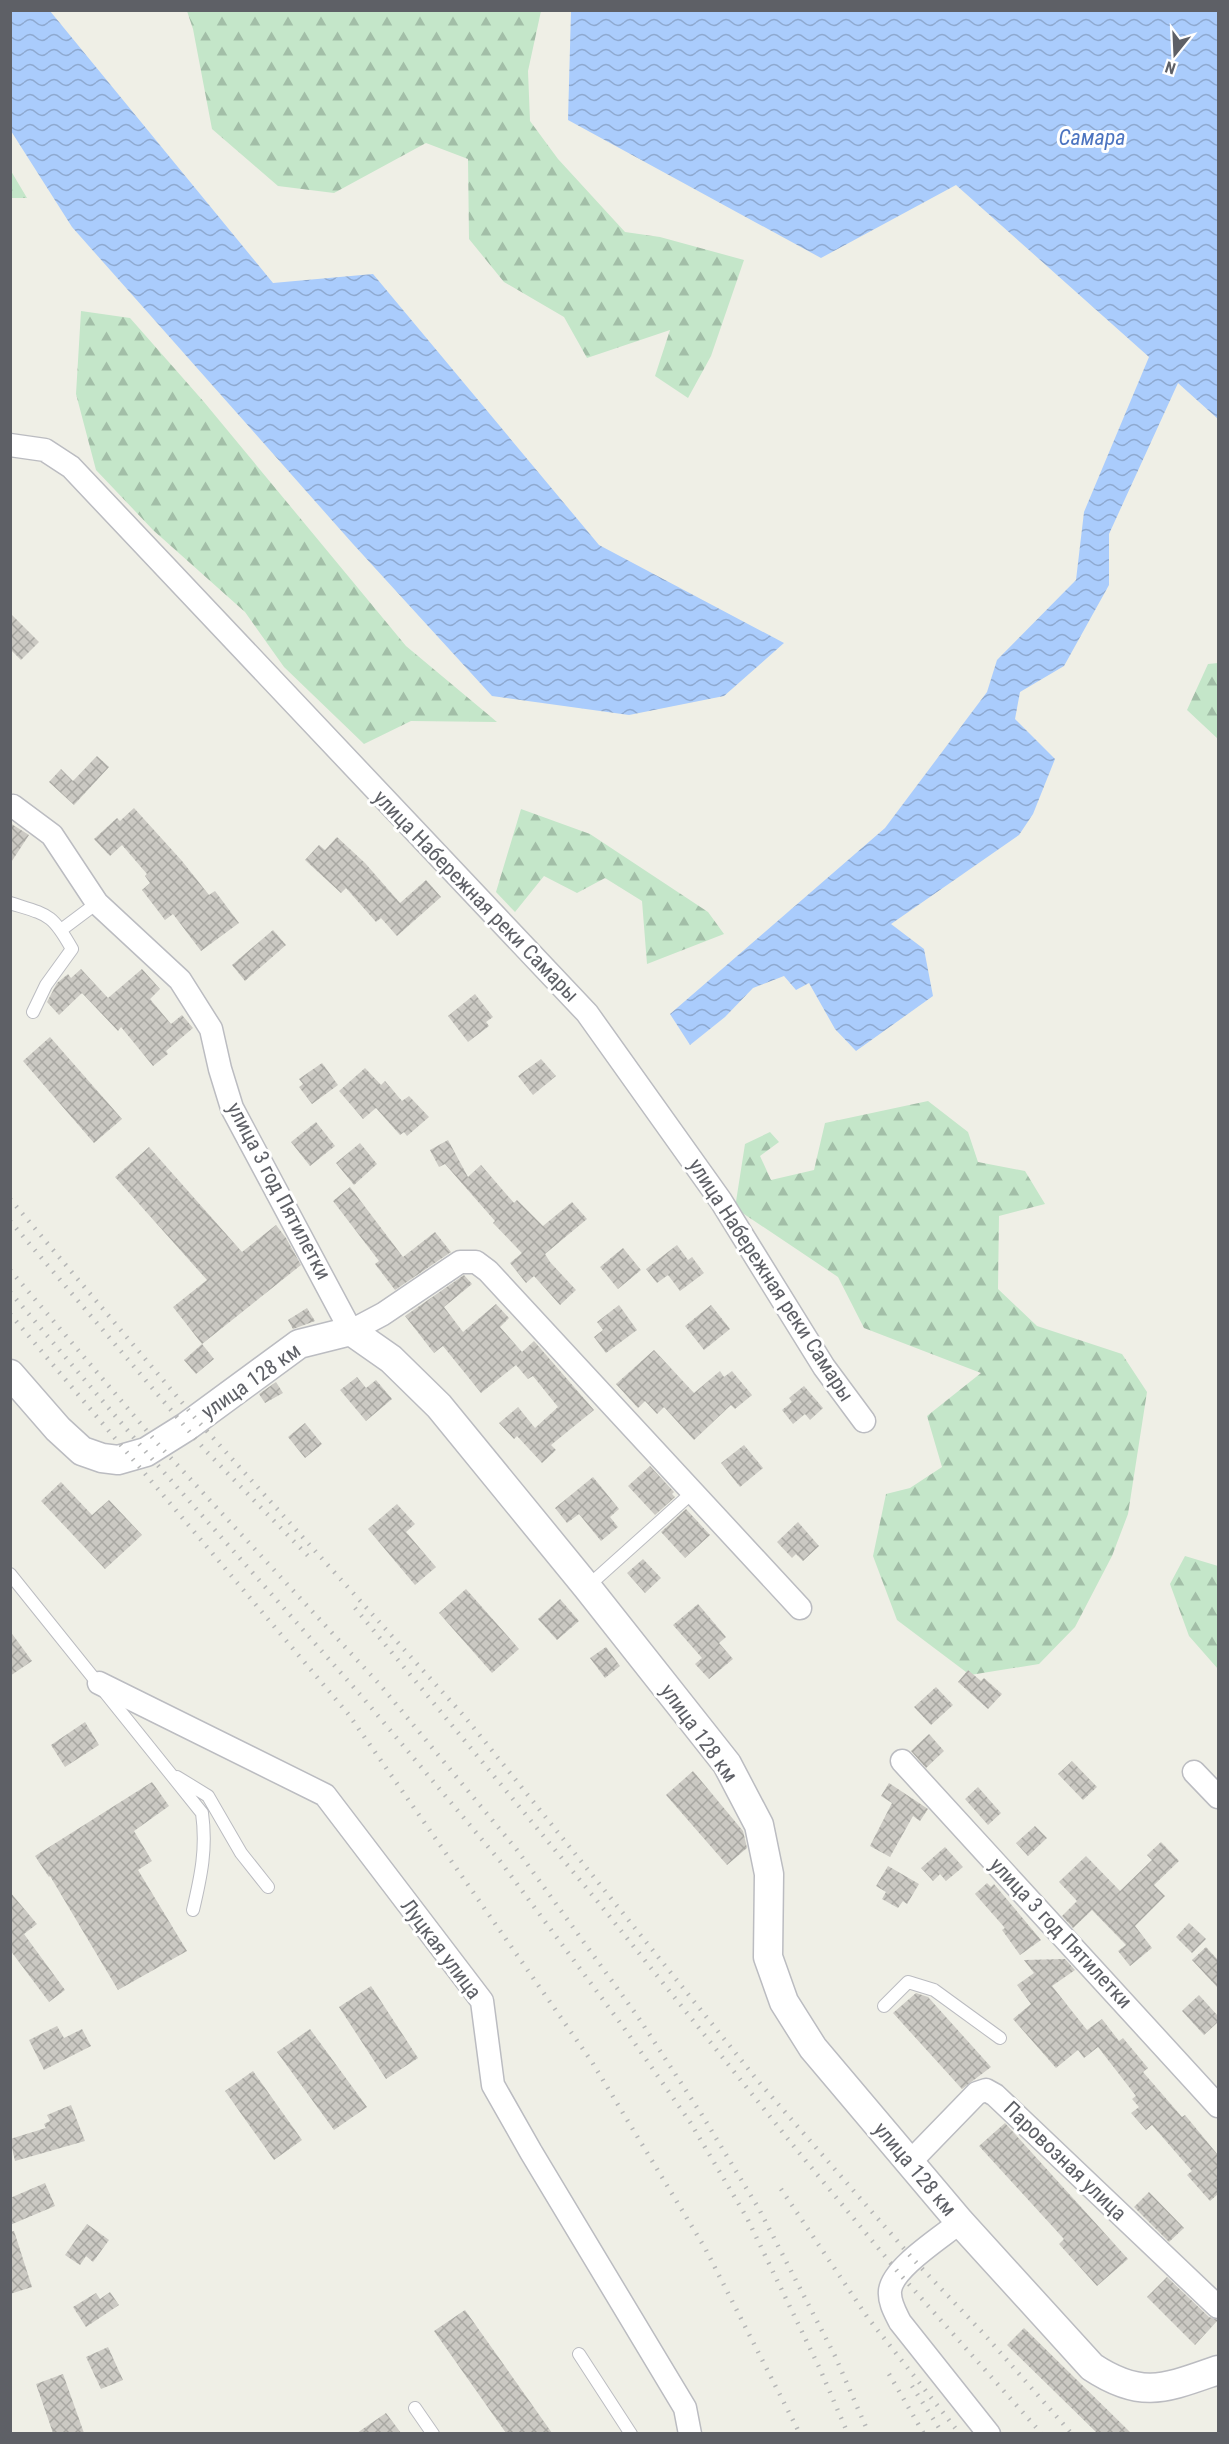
<svg xmlns="http://www.w3.org/2000/svg" width="1229" height="2444" font-family="'Roboto Condensed',sans-serif">
	<style>
		.forest { fill: url(#forest-firs) }
		.water { fill: url(#water-waves) }
		.building { fill: url(#building-cross-hatch) }
		.lines { fill: none; stroke-linecap: round; stroke-linejoin: round }
		.service-casing { stroke: #bbbcc1; stroke-width: 14 }
		.minor-casing { stroke: #bbbcc1; stroke-width: 25 }
		.tertiary-casing { stroke: #bbbcc1; stroke-width: 31 }
		.service { stroke: #fff; stroke-width: 12 }
		.minor { stroke: #fff; stroke-width: 22 }
		.tertiary { stroke: #fff; stroke-width: 28 }
		.rail { stroke: #b6b7b7; stroke-width: 4.5; stroke-dasharray: 1.5 8; stroke-linecap: butt }
		.labels { text-anchor: middle; dominant-baseline: central; stroke-width: 6; stroke-linejoin: round; paint-order: stroke }
		.street-label { font-size: 21px; fill: #5e6066; stroke: #fff }
		.water-label { font-size: 22px; font-style: italic; fill: #4c74c0; stroke: #fff }
	</style>
	<defs>
		<pattern id="forest-firs" width="22" height="20" patternUnits="userSpaceOnUse" patternTransform="scale(1.5)"><rect width="22" height="20" fill="#c4e6c9"/><path d="M5 1l3.5 6h-7zM16 11l3.5 6h-7z" fill="#a2bea7"/></pattern>
		<pattern id="water-waves" width="16" height="10" patternUnits="userSpaceOnUse" patternTransform="scale(1.5)"><rect width="16" height="10" fill="#aaccfc"/><path d="M0 5q4-4 8 0t8 0" fill="none" stroke="#8ea9d0"/></pattern>
		<pattern id="building-cross-hatch" width="8" height="8" patternUnits="userSpaceOnUse" patternTransform="scale(1.5)"><rect width="8" height="8" fill="#cbc9c3"/><path d="M0 0l8 8M0 8l8-8" fill="none" stroke="#a8a7a2"/></pattern>
	</defs>
	<rect width="100%" height="100%" fill="#efefe6"/>
	<path class="forest" d="M187,11H541L528,71L530,121L558,159L625,232L660,237L744,260L711,356L688,398L655,376L670,330L587,358L564,317L504,282L469,239L468,159L426,143L334,193L278,186L212,129L193,29Z
		M11,171L27,198H11Z
		M81,311L130,318L204,402L406,646L497,722L411,721L364,744L284,667L245,612L153,530L96,470L76,394Z
		M1218,663V739L1187,710L1208,664Z
		M521,809L590,834L708,912L724,934L647,964L642,901L605,878L577,893L544,876L515,912L496,892Z
		M928,1101L968,1132L978,1162L1025,1171L1045,1204L999,1216L998,1289L1037,1326L1122,1354L1147,1392L1128,1514L1112,1556L1075,1627L1039,1664L970,1675L897,1620L873,1556L886,1494L910,1488L942,1467L927,1416L981,1373L864,1328L838,1277L735,1208L745,1144L770,1132L779,1142L760,1156L771,1180L814,1170L825,1123Z
		M1185,1556L1218,1566V1669L1189,1636L1170,1584Z"/>
	<path class="water" d="M11,10L50,11L273,283L373,274L599,545L784,643L724,696L629,715L492,696L353,544L72,227L11,131Z
		M571,11H1218V419L1178,383L1109,534V585L1064,666L1020,692L1015,719L1055,759L1033,814L1019,835L891,924L924,949L933,996L856,1051L835,1029L809,983L796,990L784,976L753,988L725,1017L690,1045L670,1014L885,828L987,692L997,660L1076,580L1084,512L1149,357L956,185L821,258L568,120Z"/>
	<path class="building" d="M10,613L39,642L21,660L10,649Z
		M97,756L109,767L74,805L49,782L61,769L73,781Z
		M134,808L182,861L209,895L215,891L239,923L201,951L173,914L165,920L142,890L150,883L145,876L147,874L122,845L110,856L94,839L117,818L120,821Z
		M10,823L29,835L10,864Z
		M337,837L365,863L400,903L426,880L441,897L397,936L381,918L376,922L346,888L341,893L305,860L319,845L325,850Z
		M273,930L286,945L245,981L232,965Z
		M81,969L108,998L142,969L160,989L150,999L171,1024L182,1015L193,1028L166,1051L168,1054L153,1066L121,1027L118,1031L82,993L59,1015L47,1002L57,983L68,974L71,978Z
		M475,994L493,1017L486,1022L489,1026L468,1042L448,1016Z
		M50,1037L122,1119L94,1143L23,1061Z
		M541,1059L556,1076L533,1095L518,1076Z
		M322,1063L338,1085L312,1104L299,1087L303,1084L299,1079Z
		M365,1068L381,1085L385,1081L402,1101L409,1096L429,1117L407,1136L404,1132L400,1135L376,1108L363,1119L339,1091Z
		M316,1122L335,1146L310,1166L291,1142Z
		M448,1140L468,1177L481,1165L514,1203L517,1200L543,1226L572,1202L587,1219L545,1254L550,1262L576,1290L560,1305L534,1276L526,1283L510,1263L522,1253L493,1223L495,1221L445,1164L439,1167L430,1150Z
		M360,1143L377,1164L354,1185L336,1163Z
		M149,1147L242,1252L276,1225L286,1238L301,1265L202,1344L173,1307L207,1280L115,1177Z
		M350,1187L403,1257L435,1232L451,1252L395,1290L375,1264L379,1261L333,1201Z
		M677,1245L688,1260L692,1257L704,1273L680,1291L668,1275L657,1283L646,1269Z
		M623,1248L641,1270L618,1289L600,1267Z
		M464,1275L472,1284L444,1307L463,1332L496,1304L509,1318L500,1327L522,1352L534,1341L594,1410L551,1445L556,1450L542,1463L517,1436L514,1439L499,1423L518,1407L535,1428L558,1407L533,1376L528,1379L516,1365L481,1393L443,1346L434,1353L405,1316Z
		M619,1305L637,1330L606,1353L594,1337L603,1330L597,1322Z
		M711,1305L730,1329L704,1350L685,1326Z
		M307,1308L315,1321L293,1329L288,1320Z
		M202,1344L214,1359L196,1374L184,1360Z
		M654,1350L694,1393L720,1371L724,1377L732,1371L752,1395L735,1409L731,1405L694,1440L664,1407L657,1414L645,1401L638,1408L616,1384Z
		M357,1377L366,1388L376,1380L392,1399L366,1421L340,1390Z
		M276,1382L283,1393L265,1403L259,1394Z
		M804,1386L823,1408L810,1420L805,1414L793,1424L782,1410L792,1402L789,1398Z
		M305,1423L322,1444L305,1458L288,1437Z
		M744,1445L763,1468L740,1487L721,1463Z
		M650,1466L674,1492L672,1494L675,1497L655,1515L628,1486Z
		M593,1477L619,1509L610,1517L618,1527L601,1541L579,1514L567,1523L555,1508Z
		M61,1482L92,1515L109,1500L142,1535L105,1569L41,1501Z
		M397,1504L415,1524L406,1532L436,1567L415,1585L368,1529Z
		M686,1509L710,1535L685,1558L661,1532Z
		M798,1522L819,1546L803,1561L796,1554L792,1558L777,1542Z
		M643,1559L661,1578L645,1593L627,1573Z
		M466,1589L519,1649L492,1673L439,1613Z
		M560,1599L579,1621L557,1640L538,1619Z
		M698,1604L726,1637L719,1643L733,1659L709,1679L695,1664L702,1658L673,1625Z
		M10,1631L32,1661L10,1676Z
		M606,1647L620,1666L605,1678L590,1658Z
		M968,1670L981,1681L984,1678L1002,1694L988,1709L958,1682Z
		M936,1687L953,1705L931,1725L914,1707Z
		M85,1722L99,1745L65,1767L51,1745Z
		M929,1734L944,1751L926,1768L911,1751Z
		M1072,1761L1097,1787L1083,1800L1058,1774Z
		M693,1771L743,1831L747,1848L727,1865L666,1795Z
		M152,1782L169,1806L134,1831L152,1861L138,1870L187,1951L118,1990L50,1876L49,1877L35,1856Z
		M889,1783L928,1809L920,1821L913,1816L890,1857L870,1846L892,1803L881,1796Z
		M978,1787L1001,1813L988,1825L965,1799Z
		M1035,1826L1047,1838L1028,1856L1016,1843Z
		M1161,1842L1179,1861L1154,1885L1165,1896L1135,1926L1152,1948L1130,1966L1118,1951L1126,1945L1092,1910L1073,1928L1062,1916L1077,1901L1059,1882L1086,1856L1120,1891L1152,1860L1147,1855Z
		M945,1847L963,1867L946,1881L940,1874L933,1881L921,1868Z
		M888,1866L919,1884L907,1904L903,1901L898,1908L882,1899L886,1892L876,1886Z
		M987,1883L991,1887L994,1884L1041,1940L1020,1955L1002,1930L1005,1928L975,1894Z
		M10,1892L37,1924L24,1934L65,1990L49,2002L10,1950Z
		M1189,1923L1206,1939L1192,1953L1176,1937Z
		M1206,1947L1218,1960V1988L1192,1960Z
		M1065,1959L1075,1970L1052,1986L1087,2030L1102,2019L1119,2041L1123,2038L1148,2068L1143,2072L1182,2117L1185,2115L1218,2155V2194L1210,2201L1187,2175L1192,2171L1152,2125L1146,2130L1131,2113L1139,2107L1132,2099L1136,2096L1098,2047L1084,2058L1078,2050L1056,2068L1013,2019L1031,2004L1017,1985L1034,1973L1024,1960Z
		M371,1986L418,2058L386,2079L339,2007Z
		M916,1993L928,1997L991,2067L962,2089L893,2013Z
		M1199,1995L1218,2016V2022L1204,2035L1182,2011Z
		M57,2026L64,2038L82,2029L91,2046L44,2070L29,2040Z
		M310,2029L367,2107L334,2130L277,2052Z
		M253,2071L302,2140L274,2160L225,2091Z
		M71,2105L85,2141L15,2161L10,2139L46,2128L44,2124L50,2121L47,2115Z
		M1005,2123L1128,2259L1097,2286L1059,2244L1064,2239L979,2146Z
		M45,2183L55,2206L10,2225V2198Z
		M1149,2192L1184,2228L1169,2242L1134,2207Z
		M87,2224L109,2240L93,2262L86,2256L80,2265L65,2255Z
		M14,2231L32,2287L10,2294V2232Z
		M1167,2277L1209,2317L1218,2320L1195,2345L1147,2297Z
		M110,2292L119,2305L86,2327L73,2307L96,2293L100,2299Z
		M465,2310L552,2433H506L434,2331Z
		M1024,2328L1131,2433H1097L1007,2345Z
		M108,2347L123,2380L101,2389L86,2357Z
		M63,2374L84,2433H53L36,2384Z
		M386,2413L401,2433H357Z"/>
	<g class="lines">
		<defs>
			<path id="service" d="M10,903C48,915 52,913 72,949L46,985L33,1012
				M61,930L97,903
				M10,1574L202,1813C207,1848 201,1876 193,1910
				M587,1587L694,1491
				M177,1777L208,1796L241,1853L268,1887
				M884,2006L908,1982L934,1990L1000,2038
				M579,2354L631,2434
				M415,2408L433,2434"/>
			<path id="minor" d="M10,445L45,450L71,467L587,1013L721,1201L824,1367L864,1421
				M10,808L13,806L52,835L97,903L180,980L211,1029L220,1069L232,1108L351,1331L383,1314L460,1262H476L488,1271L800,1608
				M99,1683L325,1795L482,2001L493,2085L531,2152L685,2408L690,2434
				M902,1761L1218,2106
				M1194,1772L1218,1797
				M910,2162L977,2093L986,2090L995,2095L1218,2307
				M960,2222C942,2237 892,2268 890,2291C889,2302 895,2312 900,2322L989,2434"/>
			<path id="tertiary" d="M10,1374L58,1429L82,1451L102,1458L118,1460L146,1452L186,1427L299,1344L351,1331L391,1359L439,1406L587,1587L727,1764L759,1825L769,1874L768,1957L784,2002L813,2048L960,2222L1092,2367C1142,2400 1166,2388 1218,2370"/>
		</defs>
		<use href="#service" class="service-casing"/>
		<use href="#minor" class="minor-casing"/>
		<use href="#tertiary" class="tertiary-casing"/>
		<use href="#service" class="service"/>
		<use href="#minor" class="minor"/>
		<use href="#tertiary" class="tertiary"/>
		<path class="rail" d="M10,1199L196,1419L465,1717L758,2081L913,2259L983,2333L1072,2434
			M10,1221L205,1450L311,1559
			M10,1270L158,1444L381,1686L517,1850L638,2017L702,2115L759,2209L835,2356L869,2434
			M10,1292L146,1452L364,1699L500,1861L624,2028L690,2122L747,2218L820,2369L848,2434
			M10,1314L349,1715L592,2062L705,2248L800,2434
			M355,1608L598,1902L796,2149L898,2272L1042,2434
			M781,2189L868,2318L960,2434
			M889,2374L924,2434
			M912,2386L943,2434"/>
	</g>
	<g class="labels">
		<g class="street-label">
			<text transform="translate(476 896) rotate(46)">улица Набережная реки Самары</text>
			<text transform="translate(279 1191) rotate(62)">улица 3 год Пятилетки</text>
			<text transform="translate(771 1280) rotate(57)">улица Набережная реки Самары</text>
			<text transform="translate(251 1381) rotate(-35)">улица 128 км</text>
			<text transform="translate(699 1733) rotate(54)">улица 128 км</text>
			<text transform="translate(1061 1933) rotate(47)">улица 3 год Пятилетки</text>
			<text transform="translate(441 1949) rotate(53)">Луцкая улица</text>
			<text transform="translate(1065 2161) rotate(44)">Паровозная улица</text>
			<text transform="translate(915 2169) rotate(50)">улица 128 км</text>
		</g>
		<g class="water-label">
			<text x="1092" y="137">Самара</text>
		</g>
	</g>
	<rect width="1229" height="2444" fill="none" stroke="#5e6066" stroke-width="24"/>
	<g transform="translate(1175 54) rotate(198)" stroke="#ffffff" stroke-width="4.5" paint-order="stroke">
	<path d="M0-4.5L10 22L0 15L-10 22Z" fill="#5e6066"/>
	<text y="-9" font-size="16" font-weight="bold" text-anchor="middle" fill="#5e6066">N</text>
	</g>
</svg>
